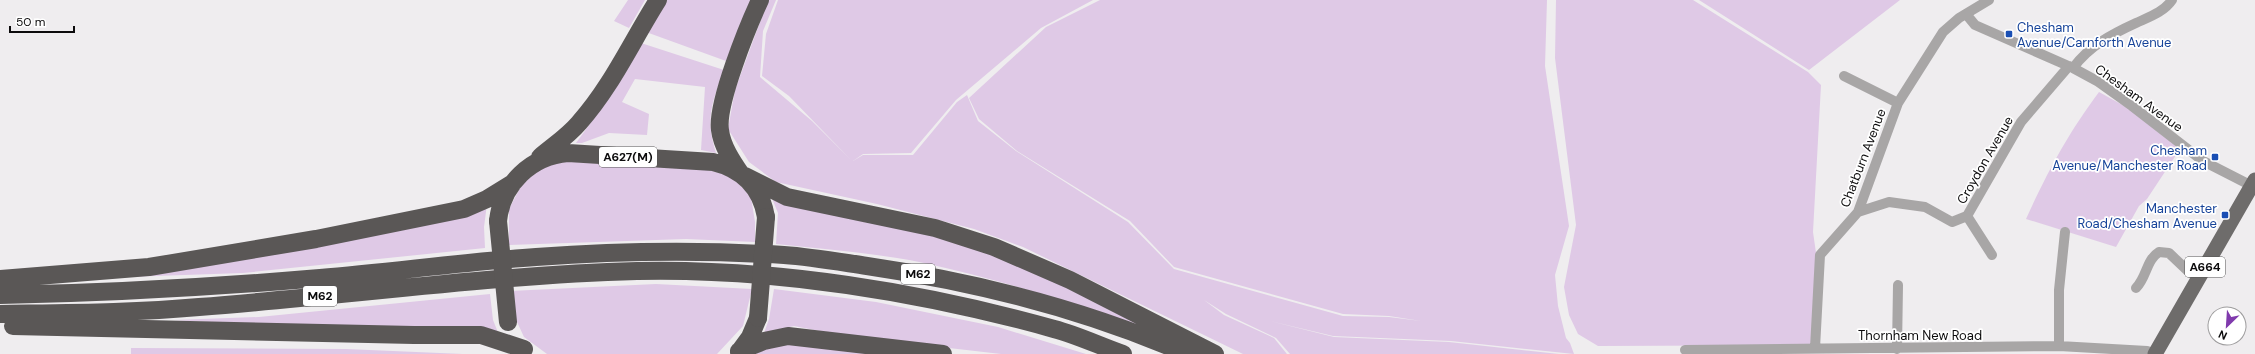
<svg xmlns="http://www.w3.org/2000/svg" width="2255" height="354" font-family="'DM Sans',sans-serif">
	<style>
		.green { fill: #dfc9e6 }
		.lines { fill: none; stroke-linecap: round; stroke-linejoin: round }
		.minor { stroke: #a8a6a6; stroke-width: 10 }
		.primary { stroke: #6e6c6b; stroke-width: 15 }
		.motorway { stroke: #5a5756; stroke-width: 18 }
		.motorway-bridge { stroke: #5a5756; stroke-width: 18 }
		.transit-dot { fill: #1a4fb4; stroke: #fff; stroke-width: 1.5 }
		.labels { text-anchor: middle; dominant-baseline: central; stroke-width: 3.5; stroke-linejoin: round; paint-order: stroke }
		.shield { fill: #fff; stroke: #555455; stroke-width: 1 }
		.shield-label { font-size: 12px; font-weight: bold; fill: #0c0b0c }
		.transit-label { font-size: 13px; fill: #164399; stroke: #fff; text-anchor: end }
		.street-label { font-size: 13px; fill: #0c0b0c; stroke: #fff }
	</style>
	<rect width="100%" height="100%" fill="#efedef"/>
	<path class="green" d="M628,0H645L629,28L614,21Z
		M664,0H751L726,61L646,32Z
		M768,0H776L763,31L760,77L812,121L851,160L789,96L762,76L766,34L778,0H1093L1041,28L956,100L911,153L863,154L853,161L863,155H913L957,102L967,95L978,121L1016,151L1128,222L1174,269L1343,316L1389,317L1421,321L1389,316L1343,314L1174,267L1130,221L1017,151L979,119L969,98L1046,27L1100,0H1547L1545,66L1569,226L1555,275L1558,306L1566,338L1570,343L1574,354L1451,341L1333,336L1266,320L1334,337L1449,342L1559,354H1290L1276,338L1226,314L1204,300L1224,315L1274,338L1287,354H1243L1023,247L974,229L877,204L776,182L749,162L728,129L735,90Z
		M1556,0H1693L1808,72L1821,85L1813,232L1816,253L1811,345L1598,346L1578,334L1569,315L1564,287L1576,225L1555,58Z
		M1699,0H1900L1809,70Z
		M641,43L724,70C712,103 705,118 716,153L701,150L705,87L635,79L622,102L649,114L647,135L609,133L582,143H576L600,110Z
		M2099,92L2128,108L2180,149L2147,199L2139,206L2116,247L2026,219C2048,171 2067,135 2099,92Z
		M560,161L708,170L732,176L751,197L755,222V242L686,239L509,245V209L521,186L540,168Z
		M771,196L923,230L1016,261L1180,340C1095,311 1012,282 924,263C876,253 825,249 776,244L778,213Z
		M487,204L484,227L485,248L243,273L97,278Z
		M656,284L752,289L743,326L717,354H547L524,337L511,309L510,291Z
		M774,289L876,302L998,327L1086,354H1001L845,336L794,326L764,333L769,319Z
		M490,294L493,320L499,335L295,327L174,320L259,317Z
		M781,342L873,354H755Z
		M131,348L346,349L463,354H131Z"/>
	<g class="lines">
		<path class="minor" d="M1966,14L1975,25L2073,68L2097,81L2132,106L2203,161L2252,186
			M2073,68C2089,46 2112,34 2136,23C2149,17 2164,12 2172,0
			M1844,76L1898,103
			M1858,212L1889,202L1925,207L1952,222L1967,216L2021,122L2069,66
			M1967,216L1992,255
			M2136,288C2147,277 2146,260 2159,252L2169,253L2188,271L2199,277
			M2059,346V290L2065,232
			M1815,348L1820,255L1858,212L1898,103L1943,32L1959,18L1989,0
			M1897,349L1898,285
			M1685,350L2059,346L2147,351L2155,354"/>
		<path class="primary" d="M2155,354L2255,180"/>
		<path class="motorway" d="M540,157C553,146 568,136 579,123C612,86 632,41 658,0
			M741,174C732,161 722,146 720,130C716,104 748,26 760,0
			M745,176L787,197L935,228L994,247L1070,280L1215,354
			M498,221C502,184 531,156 568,153L713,162C742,169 761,187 766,217
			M0,279L149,267L316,239L464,209L487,199L513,183
			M0,295C107,293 213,287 320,278C392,272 464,262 536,257C618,251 701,250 784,255C812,257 840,262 867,266C976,282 1086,310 1187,354
			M0,314C66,313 133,313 199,307C345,296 491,275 637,271C774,268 922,292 1054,329C1077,335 1100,346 1123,354
			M13,326L414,335H481L524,349
			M739,351L764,341L788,336L943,354
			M739,352L750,337L758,318"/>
		<path class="motorway-bridge" d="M498,221L508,322
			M758,318L766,217"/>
	</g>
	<g class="transit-dot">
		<rect x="2005" y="30" width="8" height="8" rx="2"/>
		<rect x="2211" y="153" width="8" height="8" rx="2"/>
		<rect x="2221" y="211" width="8" height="8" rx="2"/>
	</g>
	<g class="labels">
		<g class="shield">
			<rect x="599" y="147" width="58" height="20" rx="3"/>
			<rect x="2185" y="257" width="40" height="20" rx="3"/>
			<rect x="901" y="264" width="34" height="20" rx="3"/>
			<rect x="303" y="286" width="34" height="20" rx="3"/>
		</g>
		<g class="shield-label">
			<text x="628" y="157">A627(M)</text>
			<text x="2205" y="267">A664</text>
			<text x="918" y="274">M62</text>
			<text x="320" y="296">M62</text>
		</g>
		<g class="transit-label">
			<text x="2017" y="27" text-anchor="start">Chesham<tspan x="2017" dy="15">Avenue/Carnforth Avenue</tspan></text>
			<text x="2207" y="150">Chesham<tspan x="2207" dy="15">Avenue/Manchester Road</tspan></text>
			<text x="2217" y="208">Manchester<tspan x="2217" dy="15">Road/Chesham Avenue</tspan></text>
		</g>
		<g class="street-label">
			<text transform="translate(2139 98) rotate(36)">Chesham Avenue</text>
			<text transform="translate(1863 158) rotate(-69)">Chatburn Avenue</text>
			<text transform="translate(1985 160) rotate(-60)">Croydon Avenue</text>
			<text x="1920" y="335">Thornham New Road</text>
		</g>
	</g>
	<g transform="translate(2227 326) rotate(205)"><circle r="19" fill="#ffffff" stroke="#9e9d9e"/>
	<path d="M0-3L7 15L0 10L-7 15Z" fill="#803aad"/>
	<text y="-6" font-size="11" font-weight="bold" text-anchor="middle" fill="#0c0b0c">N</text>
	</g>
	<path d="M10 26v6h64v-6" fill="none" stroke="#0c0b0c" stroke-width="2"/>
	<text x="16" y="26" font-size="12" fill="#0c0b0c" stroke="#ffffff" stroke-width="3" paint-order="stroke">50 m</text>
</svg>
